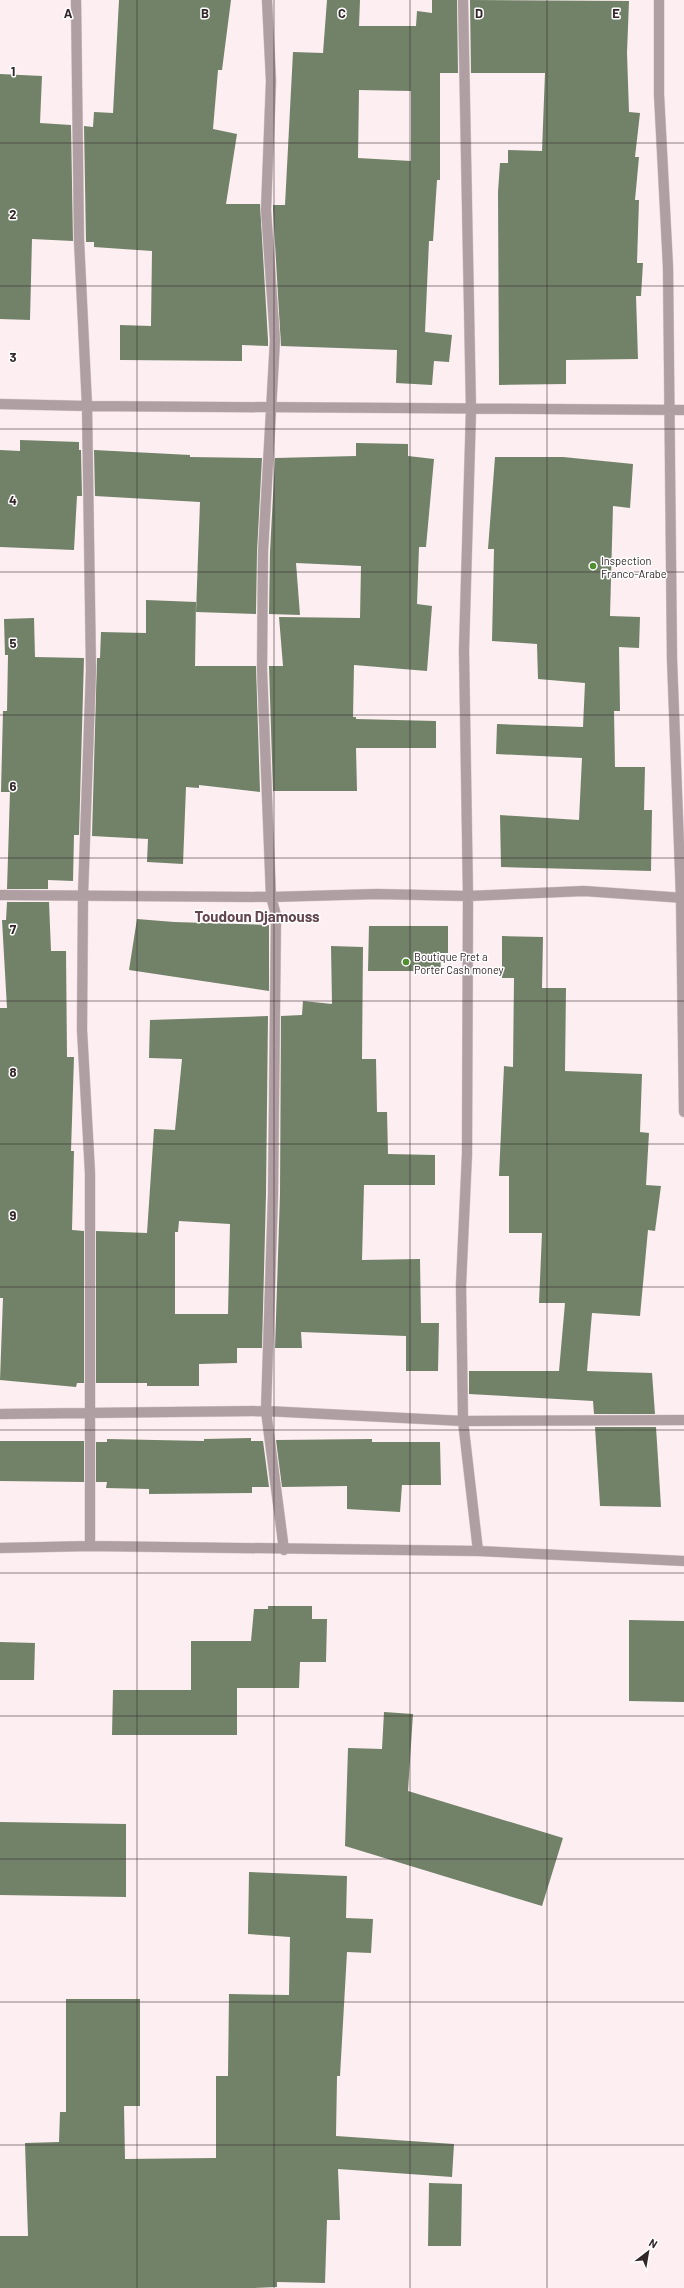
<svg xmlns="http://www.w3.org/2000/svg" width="684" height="2288" font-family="Barlow,sans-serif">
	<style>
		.building { fill: #718269; fill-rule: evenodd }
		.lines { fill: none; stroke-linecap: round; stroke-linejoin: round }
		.minor-casing { stroke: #d9cacd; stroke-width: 11 }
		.minor { stroke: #af9fa3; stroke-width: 10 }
		.grid { fill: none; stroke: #332629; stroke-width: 1; stroke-opacity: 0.55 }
		.poi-dot { fill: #508e2e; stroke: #fff; stroke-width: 1.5 }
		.labels { text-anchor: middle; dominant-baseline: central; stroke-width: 3; stroke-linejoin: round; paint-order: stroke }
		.poi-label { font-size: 11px; fill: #332629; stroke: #fff; text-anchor: start }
		.district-label { font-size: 15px; font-weight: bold; fill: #63454d; stroke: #fff }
		.grid-label { font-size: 13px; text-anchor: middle; font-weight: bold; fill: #332629; stroke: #fff; stroke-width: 3; stroke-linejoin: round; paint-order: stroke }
	</style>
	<rect width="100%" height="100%" fill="#fdeef1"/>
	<path class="building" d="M119,0H231L222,70H218L213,129L237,134L226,204H260L268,340V346L242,345V361L120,360V325L151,326L152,251L94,247V242H86L84,126L93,127L94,112L113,113Z
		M327,0H360L359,26H416L417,11L432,13V0H457L458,73H440V180H437L433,241H429L425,332L452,335L449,362L434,361L432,385L396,383L397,350L281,346L273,210V205H285L293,52L323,53ZM359,90L411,91V161L358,158Z
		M470,0L629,1L627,53L629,112L640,113L635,157H639L635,200H639L637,263H643L641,296H636L638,359L566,360V384L499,385L498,192L500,163H508V150L542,151L545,73H471Z
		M0,74L42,76L40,123L71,125L73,241L32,239L30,320L0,319Z
		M20,440L79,442V450H81L82,496H77L74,550L0,547V450L20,451Z
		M356,443L408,444V456L434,459L426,547H419L417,604L432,606L427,671L354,665L353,717H356V719L436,721V748H356L357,791H273L269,666H283L279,617L360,618L361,566L296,563L300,615L269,614L270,552L275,458L356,456Z
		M94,450L190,455V457L262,458L257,552L256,614L196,612L200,502L95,496Z
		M495,457H563L633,464L630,508L613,506L610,616L640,617L639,648L619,647L620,711H614L615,767H645L644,810H652L651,871L501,867L500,815L579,820L582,758L496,754L497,724L583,727L585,683L538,679L537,644L492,641L494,549H488Z
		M146,600L196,602L195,666H256L260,792L199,785V788L186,787L183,864L147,862L148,839L92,836L97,658H100L101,632L146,633Z
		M34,618L35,657L84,658L79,835H74L73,881L48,880V889H7L10,792H1L3,711H7L8,655H5L4,619Z
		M7,902H49L51,951H66L67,1057H74L71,1151H74L72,1230L84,1231V1383H77L76,1387L0,1380L3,1298H0V1008H7L2,920H6Z
		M137,919L174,922L269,925V991L129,970Z
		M369,926H448V953H440L441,971H368Z
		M502,936L543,937L542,988H566L565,1071L642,1074L640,1132L649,1133L646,1185L661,1186L655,1231L648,1230L640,1316L592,1313L587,1371L652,1373L655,1414H594L593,1401L469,1394V1371H559L565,1303H539L542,1233H509V1176H499L504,1066L513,1067L514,978H502Z
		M331,946L363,947L362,1059H376L377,1112H387L388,1154L435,1155V1185H364L362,1260L420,1259L421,1323H439L438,1371H406V1336L301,1332L302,1348H275L280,1194L281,1016L302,1015L303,1001L332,1004Z
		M268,1016L266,1194L262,1348H237V1363L199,1364V1386H147V1383H96V1231L147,1233L154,1129L175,1130L182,1059L149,1058L150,1020ZM179,1221L230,1224L228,1314H175V1232H178Z
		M595,1427H656L661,1507L600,1506Z
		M251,1438V1441H263L269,1487H252V1493L149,1494V1489L106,1488L107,1482H96V1442H107V1439L204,1441V1439Z
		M372,1439V1442H440L441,1485H402L400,1512L347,1509V1486L282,1487L276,1440Z
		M0,1441H84V1482L0,1481Z
		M268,1606H312V1619H327L326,1662H300L299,1688H237V1735H112L113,1690H191V1641H251L254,1609H268Z
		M629,1620L684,1621V1702L629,1701Z
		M0,1642L35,1643L34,1680H0Z
		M384,1712L413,1714L408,1791L563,1838L542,1906L345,1846L348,1748L382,1749Z
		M0,1822L126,1824V1897L0,1895Z
		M249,1872L347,1876L346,1918L373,1919L371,1953L347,1952L340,2076H337L336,2136L454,2144L452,2177L338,2169L340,2220H327L325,2283L277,2282V2287L253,2288H0V2236H28L25,2143L59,2142L60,2112H66V1999H140V2106H124L125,2159L216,2158V2076H228L229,1994L289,1995L290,1937L248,1934Z
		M429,2183L462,2184L461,2246H428Z"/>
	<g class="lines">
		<defs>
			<path id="minor" d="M76,0L79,240L87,406L91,670L83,895L82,1030L90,1173V1546
				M267,0L271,81L266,210L275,340L263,552L262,670L271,897L276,915L273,1194L266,1411L284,1550
				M463,0L471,410L464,650L468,896L467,1154L461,1285L463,1421L478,1551
				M659,0V94L668,267L672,659L681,898L684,1112
				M0,404L87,406L684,410
				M0,895L271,897L377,894L468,896L584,891L684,898
				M0,1414L266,1411L463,1421L684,1420
				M0,1548L90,1546L478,1551L684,1561"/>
		</defs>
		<use href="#minor" class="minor-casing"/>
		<use href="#minor" class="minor"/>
	</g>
	<path class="grid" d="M137,0V2288M274,0V2288M410,0V2288M547,0V2288M0,143H684M0,286H684M0,429H684M0,572H684M0,715H684M0,858H684M0,1001H684M0,1144H684M0,1287H684M0,1430H684M0,1573H684M0,1716H684M0,1859H684M0,2002H684M0,2145H684"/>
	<g class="poi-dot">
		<circle cx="593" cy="566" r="4"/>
		<circle cx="406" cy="962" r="4"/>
	</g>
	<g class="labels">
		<g class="poi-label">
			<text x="601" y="560">Inspection<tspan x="601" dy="13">Franco-Arabe</tspan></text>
			<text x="414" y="956">Boutique Pret a<tspan x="414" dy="13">Porter Cash money</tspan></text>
		</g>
		<g class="district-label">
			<text x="257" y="916">Toudoun Djamouss</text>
		</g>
	</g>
	<g class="grid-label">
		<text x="68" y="18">A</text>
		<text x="205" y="18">B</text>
		<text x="342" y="18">C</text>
		<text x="479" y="18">D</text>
		<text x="616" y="18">E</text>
		<text x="13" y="76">1</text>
		<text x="13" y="219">2</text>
		<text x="13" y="362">3</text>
		<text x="13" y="505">4</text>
		<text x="13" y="648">5</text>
		<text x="13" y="791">6</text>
		<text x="13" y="934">7</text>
		<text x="13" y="1077">8</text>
		<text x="13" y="1220">9</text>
	</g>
	<g transform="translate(648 2252) rotate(31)" stroke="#ffffff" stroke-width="3" paint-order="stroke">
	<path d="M0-3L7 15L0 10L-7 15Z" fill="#332629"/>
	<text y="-6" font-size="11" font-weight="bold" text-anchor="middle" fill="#332629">N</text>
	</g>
</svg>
